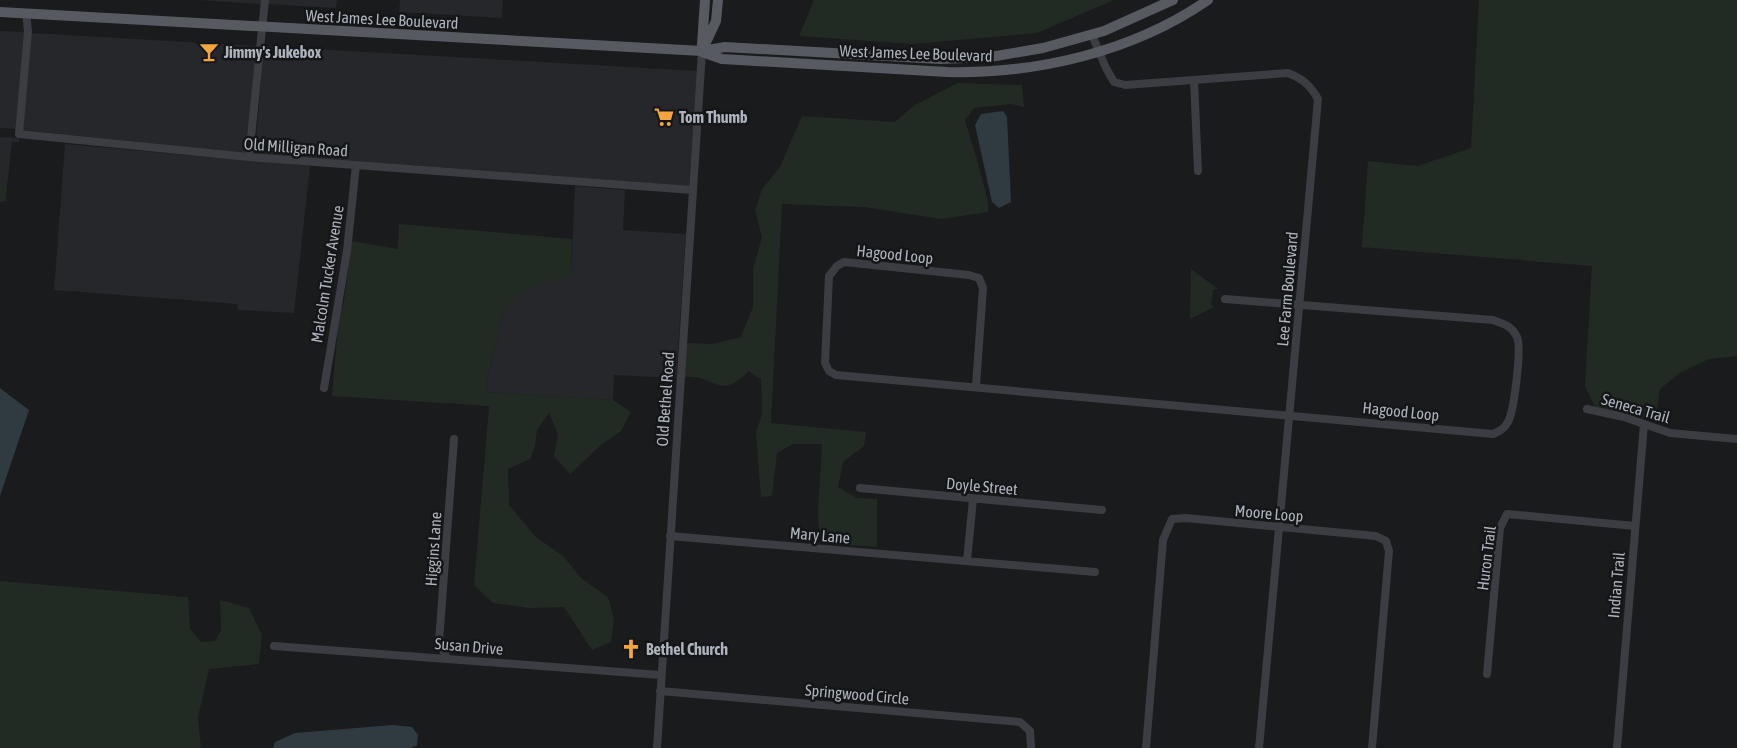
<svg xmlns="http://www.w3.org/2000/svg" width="1737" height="748" font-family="'Asap Condensed',sans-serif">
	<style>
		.built { fill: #26272a }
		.green { fill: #222b23 }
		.water { fill: #303b41 }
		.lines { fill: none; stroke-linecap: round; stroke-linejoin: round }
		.minor { stroke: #3b3d42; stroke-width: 8 }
		.major { stroke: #575a61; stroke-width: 10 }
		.labels { text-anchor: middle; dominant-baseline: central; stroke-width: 5; stroke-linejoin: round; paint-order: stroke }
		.street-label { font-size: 16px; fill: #adb3bc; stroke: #151618 }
		.poi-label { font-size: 16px; font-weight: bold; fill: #adb3bc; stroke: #151618; text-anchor: start }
	</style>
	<rect width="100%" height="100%" fill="#1a1b1d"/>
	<path class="built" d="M198,0H262L261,4Z
		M269,0H337L336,8L269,4Z
		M400,0H503L502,18L399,12Z
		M0,31L24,32L16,129L0,128Z
		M31,33L257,46L246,153L23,130Z
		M264,46L697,71L689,186L255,153Z
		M0,137L19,138V142H12L7,186H0Z
		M65,144L310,166L294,313L238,310L237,304L54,290Z
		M575,186L625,190L623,230L686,234L676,378L614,375L613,400L488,392L487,380L503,314L518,294L534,285L571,275Z"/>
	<path class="green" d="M814,0H1114L1037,33L912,44L799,36Z
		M1479,0H1737V356L1709,359L1680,373L1660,389L1655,421L1595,406L1585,387L1592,266L1362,247L1368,161L1417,166L1471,148Z
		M958,83L1022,85L1024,107L1011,104L974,108L965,120C969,134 992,205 988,212L941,219L864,207L782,204L771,423L866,432L864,446L843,462L838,487L857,498L877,499V547L820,543L818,513L822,444H793L777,453L772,496L761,497L756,432L762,414L761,378H758L749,371C718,402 716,374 684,377L686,346L688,343L712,344L741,337L753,307V269L762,237L755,210L762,189L780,167L802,116L895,122L915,105Z
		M0,186H7L6,201L0,202Z
		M399,224L572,239L571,276L534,285L518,294L503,314L487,380L488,392L613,400L631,412L621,431L601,445L570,474L554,456L558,434L549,413L537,430L535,446L530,459L508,469L509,505L535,536L564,557L582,579L608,597L614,619L611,642L592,650L564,607L530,608L493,603L474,585L489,406L332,396L339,317L344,301L352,241L398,249Z
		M1191,269L1218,289L1213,290L1211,305L1214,307L1190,319Z
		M0,581L188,597L190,629L201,642L215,641L221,630L220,600L249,608L262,635L259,664L209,669L198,717L201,748H0Z"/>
	<path class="water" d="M1003,111L1007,117L1011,202L999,208L992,202L975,125L981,114Z
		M0,388L29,410L0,496Z
		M393,725L412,727L418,735L417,745L411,748H273L275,742L295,733Z"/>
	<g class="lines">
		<path class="minor" d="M26,13L28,31L19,134L249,157L692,190
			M1092,35L1106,68L1114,82L1125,85L1288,73C1303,79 1310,85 1318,99L1259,748
			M1194,80L1198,171
			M249,157L265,0
			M976,386L983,288L979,278L969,275L844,262L837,266L829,276L825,363L829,371L836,375L1493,434C1500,431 1504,429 1508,422C1514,411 1522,348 1517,337C1512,326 1504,324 1493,320L1225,299
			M324,388L347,251L356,165
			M1587,409L1624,417L1670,433L1737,439
			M860,488L1102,510
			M670,536L1095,572
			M967,561L973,499
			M274,646L661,675
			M447,658L439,642L454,439
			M1487,674L1500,528L1507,514L1635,526
			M660,691L1020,722L1030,731L1031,748
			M657,748L702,51
			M1146,748L1163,540L1172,519L1186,518L1376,536L1386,541L1389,551L1372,748
			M1617,748L1644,424"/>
		<path class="major" d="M0,12L702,51L725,47L940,59L990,57L1043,48L1104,31L1173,0
			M702,45L705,0
			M702,51L716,21L718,0
			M702,52L722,59L947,72C1037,74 1133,52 1208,0"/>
	</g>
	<defs>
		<symbol id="bar-bare" viewBox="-9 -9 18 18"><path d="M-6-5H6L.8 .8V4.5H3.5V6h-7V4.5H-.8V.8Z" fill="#f4a53c" stroke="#151618" stroke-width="2.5" paint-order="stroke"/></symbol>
		<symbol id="supermarket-bare" viewBox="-9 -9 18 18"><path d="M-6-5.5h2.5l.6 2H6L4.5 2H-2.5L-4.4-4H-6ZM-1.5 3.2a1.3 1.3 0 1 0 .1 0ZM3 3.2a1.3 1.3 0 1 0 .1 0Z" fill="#f4a53c" stroke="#151618" stroke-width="2.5" paint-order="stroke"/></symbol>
		<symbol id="church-bare" viewBox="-9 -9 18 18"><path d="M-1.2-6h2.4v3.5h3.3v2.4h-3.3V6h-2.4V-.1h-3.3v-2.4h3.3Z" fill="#f4a53c" stroke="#151618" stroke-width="2.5" paint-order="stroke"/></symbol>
	</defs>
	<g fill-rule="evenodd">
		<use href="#bar-bare" x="195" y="38" width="28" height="28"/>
		<use href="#supermarket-bare" x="650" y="103" width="28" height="28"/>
		<use href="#church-bare" x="617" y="635" width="28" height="28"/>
	</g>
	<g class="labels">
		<g class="street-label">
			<text transform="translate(382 19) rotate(3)">West James Lee Boulevard</text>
			<text transform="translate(916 53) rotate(2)">West James Lee Boulevard</text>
			<text transform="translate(296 147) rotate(4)">Old Milligan Road</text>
			<text transform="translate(895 254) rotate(6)">Hagood Loop</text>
			<text transform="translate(327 274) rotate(-81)">Malcolm Tucker Avenue</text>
			<text transform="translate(1287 289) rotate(-85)">Lee Farm Boulevard</text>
			<text transform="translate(665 399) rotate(-86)">Old Bethel Road</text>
			<text transform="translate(1636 408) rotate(16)">Seneca Trail</text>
			<text transform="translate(1401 411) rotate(6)">Hagood Loop</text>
			<text transform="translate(982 486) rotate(5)">Doyle Street</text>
			<text transform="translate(1269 513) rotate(5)">Moore Loop</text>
			<text transform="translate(820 535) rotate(5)">Mary Lane</text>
			<text transform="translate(433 549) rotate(-86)">Higgins Lane</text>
			<text transform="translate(1486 558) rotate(-83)">Huron Trail</text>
			<text transform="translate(1616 585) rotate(-85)">Indian Trail</text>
			<text transform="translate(469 646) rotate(5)">Susan Drive</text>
			<text transform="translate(857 694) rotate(5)">Springwood Circle</text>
		</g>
		<g class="poi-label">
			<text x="224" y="52">Jimmy's Jukebox</text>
			<text x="679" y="117">Tom Thumb</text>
			<text x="646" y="649">Bethel Church</text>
		</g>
	</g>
</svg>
